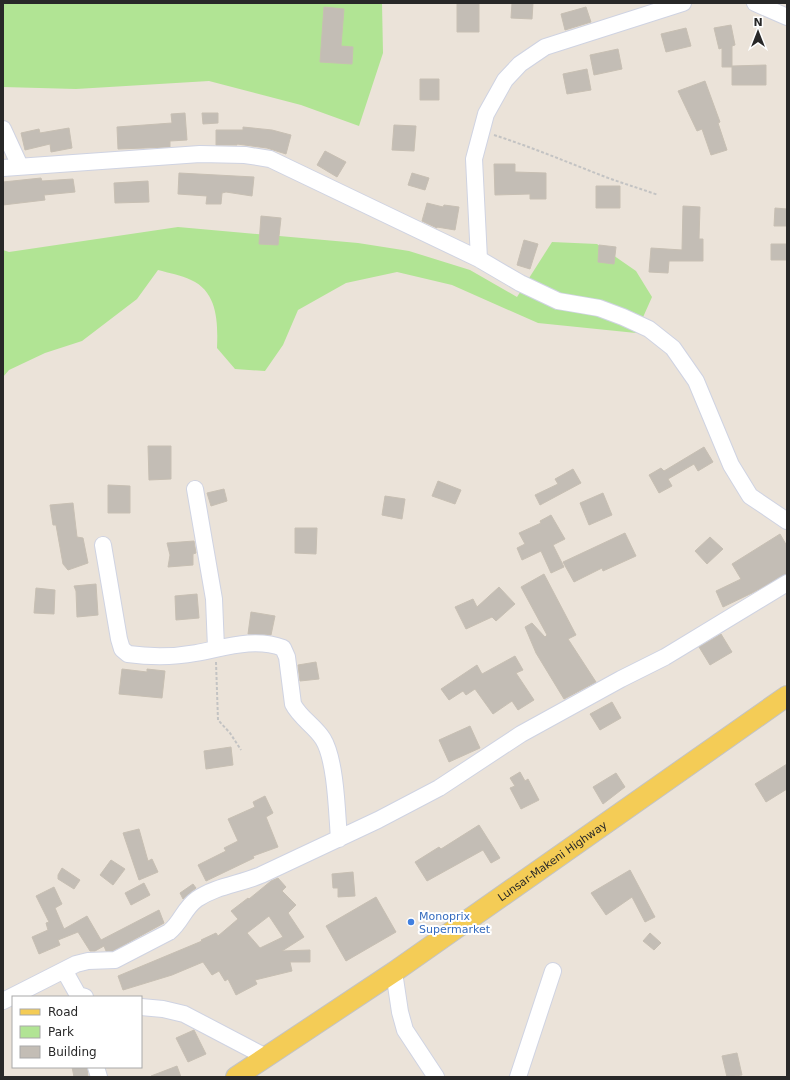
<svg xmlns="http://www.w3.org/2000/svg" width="790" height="1080" font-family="'DejaVu Sans',sans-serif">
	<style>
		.green { fill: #b1e494 }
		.building { fill: #c3bdb5; stroke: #c7bfb3; fill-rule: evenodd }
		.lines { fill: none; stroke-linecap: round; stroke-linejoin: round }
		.minor-casing { stroke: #cfd3e2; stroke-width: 18 }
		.major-casing { stroke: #c3c3c3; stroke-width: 22 }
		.path { stroke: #c3c3c3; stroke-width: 2; stroke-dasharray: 3 2; stroke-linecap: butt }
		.minor { stroke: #fff; stroke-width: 16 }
		.major { stroke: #f4cc56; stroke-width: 20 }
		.shop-dot { fill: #3f7fe0; stroke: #fff; stroke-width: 1.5 }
		.labels { text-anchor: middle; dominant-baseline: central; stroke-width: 4; stroke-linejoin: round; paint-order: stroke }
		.street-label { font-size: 11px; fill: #282828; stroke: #fff }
		.shop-label { font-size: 11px; fill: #366cbe; stroke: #fff; text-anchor: start }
	</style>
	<rect width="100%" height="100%" fill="#ebe3d9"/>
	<path class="green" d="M3,3H382L383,53L359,126L301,105L209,81L76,89L3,87Z
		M178,227L358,243L409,251L470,270L517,297L552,242L597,244L636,271L652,297L636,333L538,323L452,285L397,272L346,283L298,310L283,345L265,371L235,369L217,348C218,323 218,292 191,280C181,275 169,273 158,270L137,299L82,341L45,353L9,370L3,377V250L9,252Z"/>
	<path class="building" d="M457,3H479V32H457Z
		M512,3H533L532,19L511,18Z
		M324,7L344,9L341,46L353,47L352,64L320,62Z
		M586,7L591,22L565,30L561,14Z
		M731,25L735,45L732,46V66L766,65V85H732V67H722V48L719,49L714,28Z
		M686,28L691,46L666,52L661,34Z
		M618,49L622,69L594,75L590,55Z
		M587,69L591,90L567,94L563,74Z
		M420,79H439V100H420Z
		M705,81L720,122L718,123L727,150L711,155L702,129L697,131L678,91Z
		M185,113L187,140L170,141V147L118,149L117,127L172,123L171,114Z
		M202,113H218V123L203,124Z
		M394,125L416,126L414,151L392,150Z
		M243,127L272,130L291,135L286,154L267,148L237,144V145H216V130H243Z
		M69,128L72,148L51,152L50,144L25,150L21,133L39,129L40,133Z
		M325,151L346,162L337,177L317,165Z
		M494,164H515V172L546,173V199H530V194L495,195Z
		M179,173L254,177L252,196L226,192L222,193L221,204H206L207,196L178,194Z
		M412,173L429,178L425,190L408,185Z
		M41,178L42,181L73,179L75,192L44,195L45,200L3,205V182Z
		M148,181L149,202L115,203L114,183Z
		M596,186H620V208H596Z
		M427,203L443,207L444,205L459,207L455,230L437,227V228L422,221Z
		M683,206L700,207L699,239H703V261H669L668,273L649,272L651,248L682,250Z
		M775,208L787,209V226H774Z
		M261,216L281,218L278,245L259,244Z
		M524,240L538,244L530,269L517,265Z
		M771,244H787V260H771Z
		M599,245L616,247L614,264L598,262Z
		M148,446H171V479L149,480Z
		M704,447L713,462L698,471L694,464L668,479L672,486L659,493L649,475L661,468L664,471Z
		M573,469L581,483L540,505L535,495L558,484L555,479Z
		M438,481L461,490L455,504L432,496Z
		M108,485L130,486V513H108Z
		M224,489L227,501L211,506L207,493Z
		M603,493L612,515L589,525L580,503Z
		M385,496L405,499L402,519L382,515Z
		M73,503L77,537L83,538L88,563L68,570L63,564L56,525H53L50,505Z
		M551,515L565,539L553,545L564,567L551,573L541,551L522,560L517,548L525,544L519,533L541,523L540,521Z
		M295,528H317L316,554L295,553Z
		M625,533L636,556L603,571L602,568L574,582L563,562Z
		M780,534L787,546V574L752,593L723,607L716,591L741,579L732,564Z
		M710,537L723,549L707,564L695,551Z
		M194,541L196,553L193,554V565L168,567L170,555L167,543Z
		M544,574L576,635L568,639L596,682L564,699L536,653L525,627L532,623L545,637L547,635L521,587Z
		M96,584L98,615L77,617L76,591L74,586Z
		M499,587L515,604L496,621L492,617L466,629L455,607L473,599L477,607Z
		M36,588L55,590L54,614L34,613Z
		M197,594L199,618L176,620L175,596Z
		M251,612L275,616L271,635L248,634Z
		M721,634L732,652L710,665L699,647Z
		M515,656L523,670L516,673L534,700L518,710L512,701L493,714L475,689L466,695L463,691L449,700L441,689L477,665L482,674Z
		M316,662L319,679L300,681L298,665Z
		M122,669L147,672V669L165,671L162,698L119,694Z
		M612,702L621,718L600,730L590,714Z
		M470,726L480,748L449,762L439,740Z
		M231,747L233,765L206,769L204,751Z
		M787,764V789L766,802L755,784Z
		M520,772L525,781L528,779L539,800L521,809L510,788L515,786L510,778Z
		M616,773L625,787L603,804L593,787Z
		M265,796L273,813L266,817L278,847L253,856L254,858L206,881L198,865L226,851L224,848L238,841L228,819L255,807L253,802Z
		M479,825L500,858L491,863L483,850L427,881L415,862L439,847L441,849Z
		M139,829L148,861L152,859L158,872L139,880L123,833Z
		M111,860L125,869L113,885L100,875Z
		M62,868L80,880L74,889L58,879V875Z
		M630,870L655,917L645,922L632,897L606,915L591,893Z
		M353,872L355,896L338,897V888H333L332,874Z
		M278,878L286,887L282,891L296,905L288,913L304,937L282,951L310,950V962H290L292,971L255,980L257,984L236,995L228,979L225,981L219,971L212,975L203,962L172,975L123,990L118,976L202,941L201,940L216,933L218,936L238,919L231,911L248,898L249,899L271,881ZM269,916L283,937L260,948L247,933Z
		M144,883L150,895L131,905L125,893Z
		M193,884L196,888L183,899L180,893Z
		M54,887L62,904L55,908L64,929L87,916L101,940L159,910L164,923L113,951H106L104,946L95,951H90L78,932L58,940L60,945L39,954L32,937L48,930L46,923L49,922L36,896Z
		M376,897L396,932L346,961L326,926Z
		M650,933L661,943L654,950L643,941Z
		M194,1030L206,1054L188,1062L176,1038Z
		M737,1053L742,1075L727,1077L722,1056Z
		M177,1066L181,1077H152L151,1076Z
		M72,1067H87L88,1077H74Z"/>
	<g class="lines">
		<defs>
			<path id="minor" d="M755,3L787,17
				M3,129L20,166
				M3,168L200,154L245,155L270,159L479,259L520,283L558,301L599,308L623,317L649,329L673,348L696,381L731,465L750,496L787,521
				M479,259L474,159L486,114L505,80L520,64L545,47L683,3
				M195,489L214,599L216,648
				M103,545L119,639L122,649L128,654C150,657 174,657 196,653C224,648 254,637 283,648L287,657L293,704C300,718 315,726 323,739C336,760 337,814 339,839
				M64,970L78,995L85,997
				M394,972L400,1012L405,1030L436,1077
				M3,1001L76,964L88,961L115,960L169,932C181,923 184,908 197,899C216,886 240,884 261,875L378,820L439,788L521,734L621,679L665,657L787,583
				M141,1007L163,1009L184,1014L266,1057
				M96,1067L99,1077
				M518,1077L553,971"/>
			<g id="major">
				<path id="s1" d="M236,1077L394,972L787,696"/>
			</g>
		</defs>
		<use href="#minor" class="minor-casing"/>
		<use href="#major" class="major-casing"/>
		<path class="path" d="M494,135C531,147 567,162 603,176C621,183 639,188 658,195
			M216,662L218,720L230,733L241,750"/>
		<use href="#minor" class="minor"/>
		<use href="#major" class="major"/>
	</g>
	<circle class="shop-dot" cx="411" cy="922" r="4"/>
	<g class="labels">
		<g class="street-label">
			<text stroke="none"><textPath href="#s1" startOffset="383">Lunsar-Makeni Highway</textPath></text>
		</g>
		<g class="shop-label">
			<text x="419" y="916">Monoprix<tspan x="419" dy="13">Supermarket</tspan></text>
		</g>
	</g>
	<rect width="790" height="1080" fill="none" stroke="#282828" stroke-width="8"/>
	<rect x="12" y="996" width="130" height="72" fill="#ffffff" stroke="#a9a9a9"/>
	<rect x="20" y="1009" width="20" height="6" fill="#f4cc56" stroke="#a9a9a9"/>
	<text x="48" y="1016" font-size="12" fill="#282828">Road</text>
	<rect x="20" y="1026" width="20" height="12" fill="#b1e494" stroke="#a9a9a9"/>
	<text x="48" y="1036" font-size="12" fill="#282828">Park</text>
	<rect x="20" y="1046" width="20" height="12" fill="#c3bdb5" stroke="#a9a9a9"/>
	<text x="48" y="1056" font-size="12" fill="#282828">Building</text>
	<g transform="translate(758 32)" stroke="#ffffff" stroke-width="3" paint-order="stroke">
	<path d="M0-3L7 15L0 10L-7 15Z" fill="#282828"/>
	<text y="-6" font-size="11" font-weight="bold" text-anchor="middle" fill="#282828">N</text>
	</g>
</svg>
